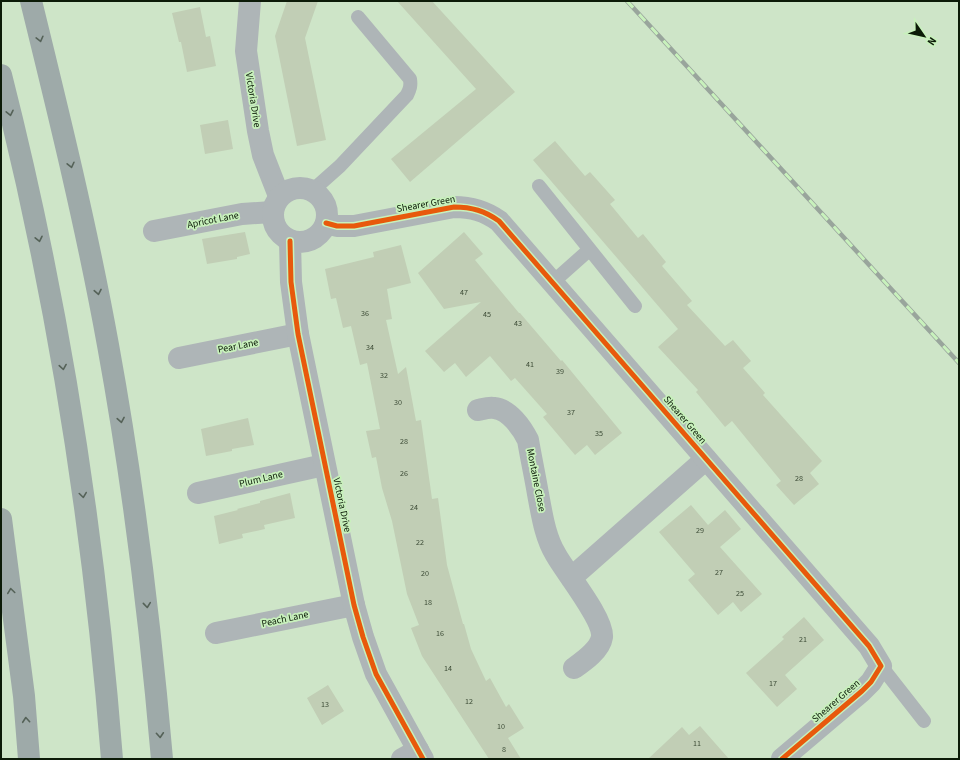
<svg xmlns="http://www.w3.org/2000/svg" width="960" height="760" font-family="'Source Sans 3',sans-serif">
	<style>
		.building { fill: #c1ceb5 }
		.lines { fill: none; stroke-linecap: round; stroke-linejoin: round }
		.service { stroke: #aeb5b7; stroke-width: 14 }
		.minor { stroke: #aeb5b7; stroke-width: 22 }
		.tertiary { stroke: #aeb5b7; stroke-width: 22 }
		.motorway { stroke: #9eaaa9; stroke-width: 22 }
		.rail-casing { stroke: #99a59c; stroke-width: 4.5 }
		.rail { stroke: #c8f1bc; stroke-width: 3; stroke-dasharray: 9; stroke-linecap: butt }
		.cycleway-casing { stroke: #c8f1bc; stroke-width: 8 }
		.cycleway { stroke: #e8590c; stroke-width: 5 }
		.oneway { stroke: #556258 }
		.labels { text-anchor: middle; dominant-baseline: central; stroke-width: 3.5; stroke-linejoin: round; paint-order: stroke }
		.number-label { font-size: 8px; fill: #3a4934 }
		.street-label { font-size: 10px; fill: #0c1b08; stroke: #c8f1bc }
	</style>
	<rect width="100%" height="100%" fill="#cee5c8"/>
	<path class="building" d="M287,1H318L305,38L326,140L297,146L275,36Z
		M397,1H432L515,92L410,182L391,159L476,89Z
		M200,7L206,37L210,36L216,66L187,72L181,42H179L172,13Z
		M228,120L233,149L205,154L200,125Z
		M555,141L585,176L590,172L615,200L610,204L638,238L643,234L666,262L662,266L692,301L687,305L725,346L733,340L751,361L743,368L765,393L763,395L822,461L810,473L819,484L794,505L776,485L781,481L732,421L725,427L696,392L698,390L658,347L678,329L533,160Z
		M245,232L250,254L237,257V259L207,264L202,239Z
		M464,232L483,254L475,260L519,313H520L561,361L562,360L622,433L595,455L587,445L575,455L543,417L547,414L515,378L511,381L490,356L466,377L455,363L444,372L425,351L481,302L444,309L418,273Z
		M401,245L411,283L387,289L392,319L386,320L398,374L406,367L416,421L421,420L432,499L438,498L447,565L463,624H464L471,649L486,681L490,678L506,707L509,704L524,728L508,738L521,759H489L422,656L411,628L419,625L407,594L392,521L382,488L376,457L372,458L366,431L380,429L367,363L360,365L351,326L343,328L336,298L331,299L325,269L374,257L373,252Z
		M248,418L254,445L232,449V451L206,456L201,429Z
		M290,493L295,518L264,525L265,529L242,534L243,538L219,544L214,516L238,510L237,509L260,503V501Z
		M691,505L708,525L725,510L741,529L720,547L762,594L741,612L733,602L718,615L688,580L695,574L659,532Z
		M804,617L824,640L785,675L797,689L777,707L746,673L784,639L782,637Z
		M328,685L344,711L322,725L307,698Z
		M700,726L729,759H648L682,727L689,735Z"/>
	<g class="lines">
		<path class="service" d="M539,186L635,306
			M313,190L340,166L407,95C410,89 411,86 410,79L358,17
			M553,282L589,250
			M881,666L924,721"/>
		<path class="minor" d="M250,1L246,51L258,131L263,155L279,196
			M154,231L242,214L272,212
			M179,358L298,334
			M478,410C483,409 489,407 494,408C509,409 522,428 528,440C531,458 535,476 538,494C542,515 545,537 556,555C566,573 604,619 602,637C600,650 584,661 574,668
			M198,493L324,465
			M571,578L706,459
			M216,633L354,605
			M402,759L418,750"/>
		<path class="tertiary" d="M273 215a27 27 0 1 1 54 0a27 27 0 1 1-54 0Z
			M326,223L337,226H354L454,207C472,207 485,211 499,221L869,646L881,666L871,682L862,691L782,759
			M290,241L291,282L298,334L354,605L363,637L376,674L423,759"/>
		<path class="motorway" d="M31,1C59,115 87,229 108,345C133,482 150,620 162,759
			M1,75C58,299 94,528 112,759
			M1,519L24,696L29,759"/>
		<defs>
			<path id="rail" d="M627,1L959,363"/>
		</defs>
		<use href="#rail" class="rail-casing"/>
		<use href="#rail" class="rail"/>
		<defs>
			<path id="cycleway" d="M326,223L337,226H354L454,207C472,207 485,211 499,221L869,646L881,666L871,682L862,691L782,759
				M290,241L291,282L298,334L354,605L363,637L376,674L423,759"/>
		</defs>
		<use href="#cycleway" class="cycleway-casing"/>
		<use href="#cycleway" class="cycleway"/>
	</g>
	<defs><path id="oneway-chevron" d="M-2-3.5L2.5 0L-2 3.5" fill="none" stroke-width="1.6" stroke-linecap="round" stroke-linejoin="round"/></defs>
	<g class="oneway">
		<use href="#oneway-chevron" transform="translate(40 39) rotate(76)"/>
		<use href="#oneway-chevron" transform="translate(10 113) rotate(78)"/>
		<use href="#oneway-chevron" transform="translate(71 165) rotate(77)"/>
		<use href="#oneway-chevron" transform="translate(39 239) rotate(78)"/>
		<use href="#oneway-chevron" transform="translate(98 292) rotate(79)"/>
		<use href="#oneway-chevron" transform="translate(63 367) rotate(81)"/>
		<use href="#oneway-chevron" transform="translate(121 420) rotate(80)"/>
		<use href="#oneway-chevron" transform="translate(83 495) rotate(82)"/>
		<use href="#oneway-chevron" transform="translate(11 591) rotate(-98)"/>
		<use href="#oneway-chevron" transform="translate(147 605) rotate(84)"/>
		<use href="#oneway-chevron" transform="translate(26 720) rotate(-95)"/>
		<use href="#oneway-chevron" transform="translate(160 735) rotate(86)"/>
	</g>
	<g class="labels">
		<g class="number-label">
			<text x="464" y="292">47</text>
			<text x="365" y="313">36</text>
			<text x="487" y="314">45</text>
			<text x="518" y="323">43</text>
			<text x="370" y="347">34</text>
			<text x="530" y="364">41</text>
			<text x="560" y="371">39</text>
			<text x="384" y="375">32</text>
			<text x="398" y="402">30</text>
			<text x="571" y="412">37</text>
			<text x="599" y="433">35</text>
			<text x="404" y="441">28</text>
			<text x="404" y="473">26</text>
			<text x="799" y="478">28</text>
			<text x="414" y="507">24</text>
			<text x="700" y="530">29</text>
			<text x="420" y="542">22</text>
			<text x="719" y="572">27</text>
			<text x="425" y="573">20</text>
			<text x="740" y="593">25</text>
			<text x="428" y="602">18</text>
			<text x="440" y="633">16</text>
			<text x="803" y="639">21</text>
			<text x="448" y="668">14</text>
			<text x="773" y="683">17</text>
			<text x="469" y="701">12</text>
			<text x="325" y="704">13</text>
			<text x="501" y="726">10</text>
			<text x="697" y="743">11</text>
			<text x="504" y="749">8</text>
		</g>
		<g class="street-label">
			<text transform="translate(253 100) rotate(81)">Victoria Drive</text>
			<text transform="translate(426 204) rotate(-10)">Shearer Green</text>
			<text transform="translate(213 220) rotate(-11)">Apricot Lane</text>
			<text transform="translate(238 346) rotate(-11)">Pear Lane</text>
			<text transform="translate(685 420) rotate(49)">Shearer Green</text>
			<text transform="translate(261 479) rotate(-13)">Plum Lane</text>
			<text transform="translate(536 480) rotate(79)">Montaine Close</text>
			<text transform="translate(342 505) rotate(78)">Victoria Drive</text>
			<text transform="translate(285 619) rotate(-12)">Peach Lane</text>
			<text transform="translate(836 701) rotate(-41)">Shearer Green</text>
		</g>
	</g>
	<rect width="960" height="760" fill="none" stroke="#0c1b08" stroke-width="4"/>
	<g transform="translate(924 36) rotate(124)" stroke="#c8f1bc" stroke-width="3" paint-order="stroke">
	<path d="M0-3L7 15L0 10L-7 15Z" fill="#0c1b08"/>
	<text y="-6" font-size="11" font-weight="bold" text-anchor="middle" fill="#0c1b08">N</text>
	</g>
</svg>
